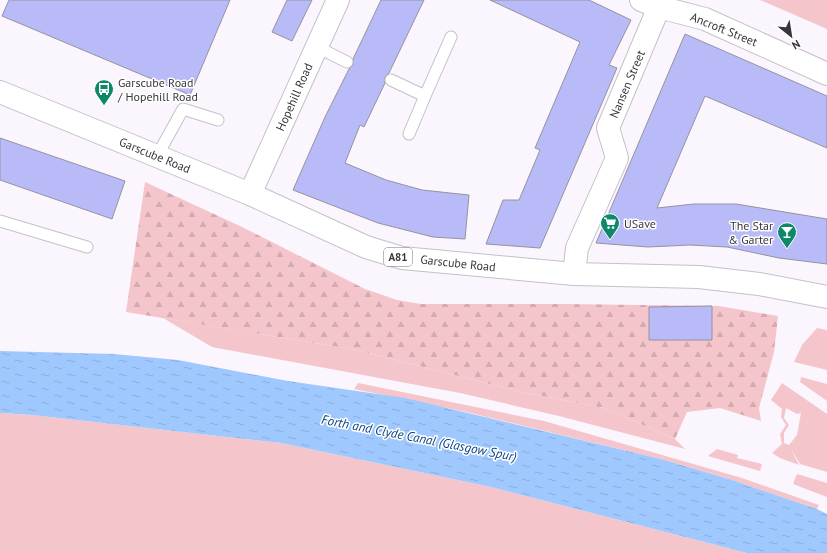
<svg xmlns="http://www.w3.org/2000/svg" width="827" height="553" font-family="'PT Sans',sans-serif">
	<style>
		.green { fill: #f5c5cc; fill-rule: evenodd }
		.forest { fill: url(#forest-firs) }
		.water { fill: url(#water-ripples) }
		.building { fill: #b9baf8; stroke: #94949d }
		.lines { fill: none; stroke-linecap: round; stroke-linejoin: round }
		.service-casing { stroke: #c5c0c9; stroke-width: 13 }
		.minor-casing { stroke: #c5c0c9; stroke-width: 24 }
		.primary-casing { stroke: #c5c0c9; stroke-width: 24 }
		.service { stroke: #fff; stroke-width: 11 }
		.minor { stroke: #fff; stroke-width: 22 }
		.primary { stroke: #fff; stroke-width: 22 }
		.labels { text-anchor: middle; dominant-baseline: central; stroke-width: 3; stroke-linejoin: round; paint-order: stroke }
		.shield { fill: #fff; stroke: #747275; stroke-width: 1 }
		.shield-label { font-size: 11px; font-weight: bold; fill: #38363a }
		.street-label { font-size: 12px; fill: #38363a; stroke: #fff }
		.poi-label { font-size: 12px; fill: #38363a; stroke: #fff; text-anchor: start }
		.water-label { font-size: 13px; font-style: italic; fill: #0b4381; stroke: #fff }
	</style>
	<defs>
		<pattern id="forest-firs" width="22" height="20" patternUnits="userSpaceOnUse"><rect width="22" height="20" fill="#f5c5cc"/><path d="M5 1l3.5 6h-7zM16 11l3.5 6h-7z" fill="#d3aab0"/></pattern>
		<pattern id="water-ripples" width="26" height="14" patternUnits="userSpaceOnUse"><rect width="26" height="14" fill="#9fc9fe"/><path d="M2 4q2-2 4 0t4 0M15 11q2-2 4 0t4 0" fill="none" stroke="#8aadda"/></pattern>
	</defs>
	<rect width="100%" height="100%" fill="#fbf5fe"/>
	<path class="green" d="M760,0H827V29Z
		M163,318L357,350L517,391L604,408L675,439L685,449L559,416L460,393L212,347Z
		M817,328L827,330V370L794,362L802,345Z
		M801,377L827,384V401L800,382Z
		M358,383L544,421L742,478L819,505L817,509L729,479L661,459L462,411L354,389Z
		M782,383L827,414V472L800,464L791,449L799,465L780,458L772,453L782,444L780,434L786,425L781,417L782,409L771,400ZM786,408L797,414L801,413L797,435L789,445L784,443V433L789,425L784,418Z
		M0,413L32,415L281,443L491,487L747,553H0Z
		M717,449L738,455L737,458L762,464L760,471L708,456Z
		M797,474L827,483V497L793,484Z"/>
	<path class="forest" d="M145,182L242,227L365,289L397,300L421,304H566L719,306L778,316L774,352L759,408L761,421L720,408L687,412L675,439L604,408L517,391L357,350L126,312Z"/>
	<path class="water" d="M0,351L114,354L178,360L288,381L405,398L661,459L729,479L817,509L827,514V553H747L491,487L281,443L32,415L0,413Z"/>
	<path class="building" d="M9,0H230L190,95L2,16Z
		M287,0H312L292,41L272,32Z
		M381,0H424L389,73L385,77V83L364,127L360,125L345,163L386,180L422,190L469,195L465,239L433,237L378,223L293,190L325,117L349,69L353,65V59Z
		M490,0H589L631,20L609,65L617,68L540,248L486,244L503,200H519L540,150L535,148L580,42Z
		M685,34L827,96V148L705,96L657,208L694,204H736L827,219V264L779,258L727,247L690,245L648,247L596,243Z
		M0,138L125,181L112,219L0,180Z
		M712,306V340H649V307Z"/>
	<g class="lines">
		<defs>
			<path id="service" d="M317,47L347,62
				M391,80L425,96L451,37
				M409,134L425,96
				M157,156L183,109L218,120
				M0,221L87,247"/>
			<path id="minor" d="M641,0L659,7L705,19L827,74
				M250,194L338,0
				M574,274L577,248L617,158L608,128L659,7"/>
			<path id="primary" d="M0,92L250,194L366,247L402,258L574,274L699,277L759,284L827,297"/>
		</defs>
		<use href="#service" class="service-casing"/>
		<use href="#minor" class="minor-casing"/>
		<use href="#primary" class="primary-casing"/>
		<use href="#service" class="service"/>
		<use href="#minor" class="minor"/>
		<use href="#primary" class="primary"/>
	</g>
	<defs>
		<symbol id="bus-pin" viewBox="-11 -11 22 30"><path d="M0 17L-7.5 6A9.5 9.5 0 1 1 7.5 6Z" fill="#0f886a" stroke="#fff"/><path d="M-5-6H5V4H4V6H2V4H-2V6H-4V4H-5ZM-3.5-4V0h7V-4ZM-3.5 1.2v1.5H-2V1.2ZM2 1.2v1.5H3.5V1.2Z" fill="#fff"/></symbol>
		<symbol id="supermarket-pin" viewBox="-11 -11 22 30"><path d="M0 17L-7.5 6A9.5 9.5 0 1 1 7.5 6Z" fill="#0f886a" stroke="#fff"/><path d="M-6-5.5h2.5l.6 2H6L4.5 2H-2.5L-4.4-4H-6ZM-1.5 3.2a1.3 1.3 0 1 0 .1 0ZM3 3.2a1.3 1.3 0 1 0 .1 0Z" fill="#fff"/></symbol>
		<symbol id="bar-pin" viewBox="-11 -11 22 30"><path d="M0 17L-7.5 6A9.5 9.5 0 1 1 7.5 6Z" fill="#0f886a" stroke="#fff"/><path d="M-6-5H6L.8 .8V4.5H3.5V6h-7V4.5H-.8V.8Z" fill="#fff"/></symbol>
	</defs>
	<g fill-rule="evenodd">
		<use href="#bus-pin" x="93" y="78" width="22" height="30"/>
		<use href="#supermarket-pin" x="599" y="212" width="22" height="30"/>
		<use href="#bar-pin" x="776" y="221" width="22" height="30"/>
	</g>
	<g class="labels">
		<rect class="shield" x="384" y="248" width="28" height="18" rx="3"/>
		<g class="shield-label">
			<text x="398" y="257">A81</text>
		</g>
		<g class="street-label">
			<text transform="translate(724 29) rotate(22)">Ancroft Street</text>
			<text transform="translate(627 84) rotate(-67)">Nansen Street</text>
			<text transform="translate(294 97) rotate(-66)">Hopehill Road</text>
			<text transform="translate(155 155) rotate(22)">Garscube Road</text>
			<text transform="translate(458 263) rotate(6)">Garscube Road</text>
		</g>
		<g class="poi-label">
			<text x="118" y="82">Garscube Road<tspan x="118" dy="14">/ Hopehill Road</tspan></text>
			<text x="624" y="223">USave</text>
			<text x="773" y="225" text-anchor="end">The Star<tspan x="773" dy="14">&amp; Garter</tspan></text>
		</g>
		<g class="water-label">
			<text transform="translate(419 438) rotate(11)">Forth and Clyde Canal (Glasgow Spur)</text>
		</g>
	</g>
	<g transform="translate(791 36) rotate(150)" stroke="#ffffff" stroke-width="3" paint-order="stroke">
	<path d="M0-3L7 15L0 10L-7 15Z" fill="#38363a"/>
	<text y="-6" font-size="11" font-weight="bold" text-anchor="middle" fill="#38363a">N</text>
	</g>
</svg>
